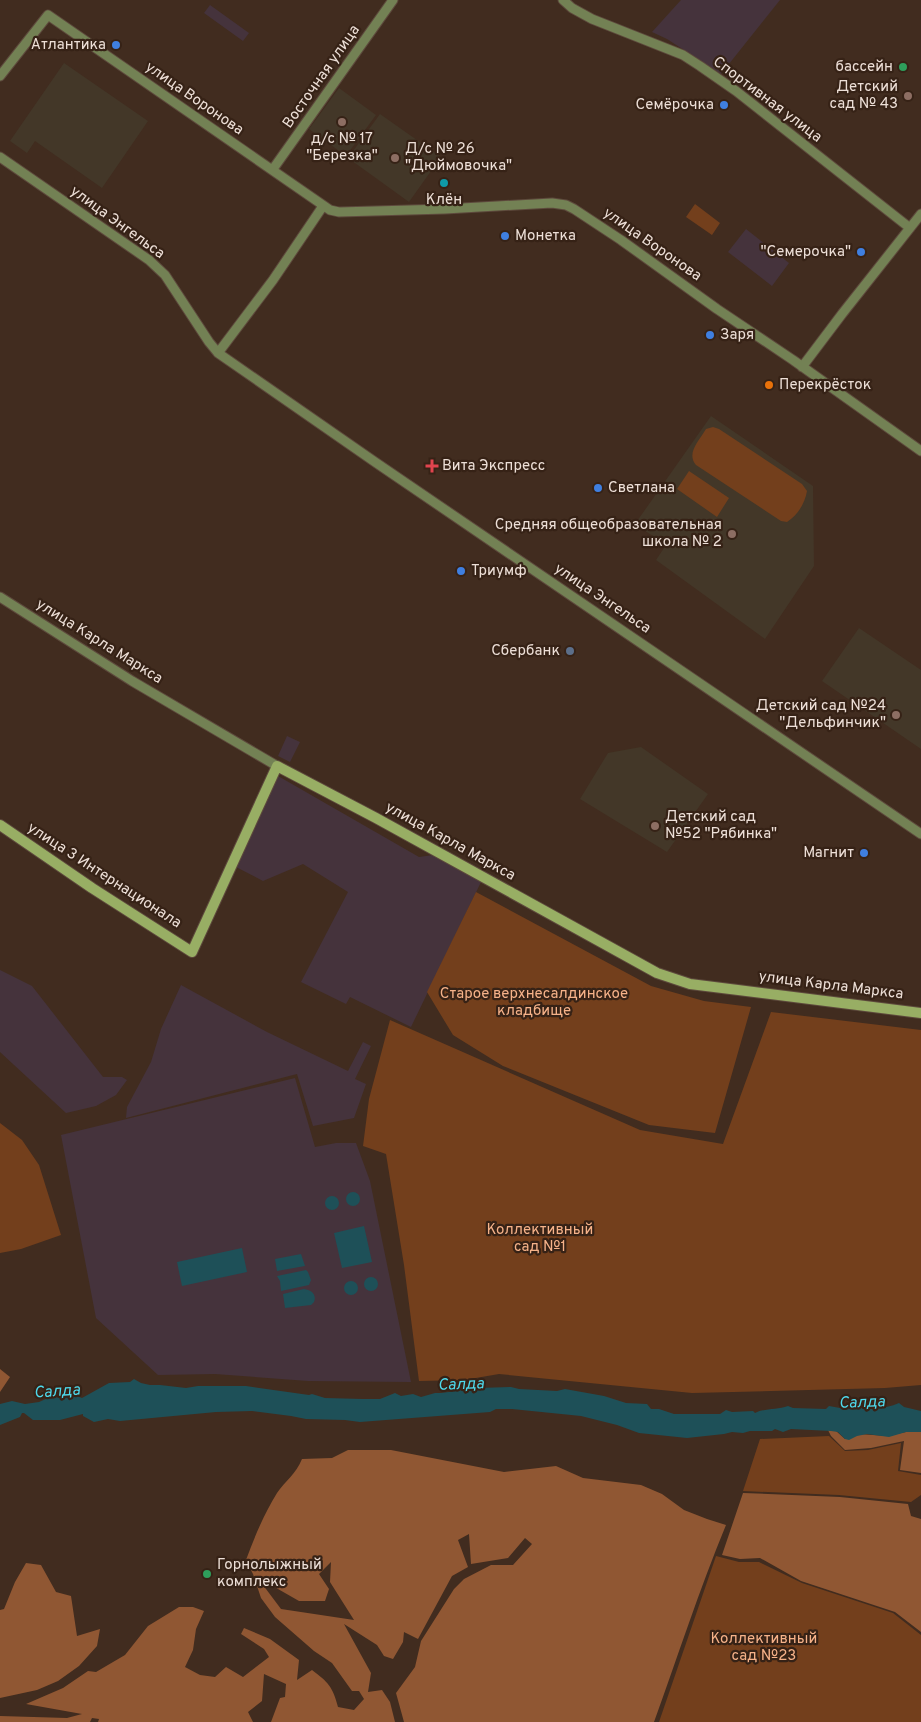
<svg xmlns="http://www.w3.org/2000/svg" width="921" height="1722" font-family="Overpass,sans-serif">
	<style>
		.industrial { fill: #45333c }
		.education { fill: #433728 }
		.green { fill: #733f1c }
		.forest { fill: #905733; fill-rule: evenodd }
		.water { fill: #1e5058 }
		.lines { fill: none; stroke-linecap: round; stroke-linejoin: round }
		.tertiary-casing { stroke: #5d493c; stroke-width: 11 }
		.secondary-casing { stroke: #5d493c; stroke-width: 12 }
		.tertiary { stroke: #738154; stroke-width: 9 }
		.secondary { stroke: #98ae64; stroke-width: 10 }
		.shop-dot { fill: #3f7fe0; stroke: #362216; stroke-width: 2 }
		.leisure-dot { fill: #2e9e5b; stroke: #362216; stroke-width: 2 }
		.education-dot { fill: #8d6e63; stroke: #362216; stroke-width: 2 }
		.culture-dot { fill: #0f9aa8; stroke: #362216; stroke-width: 2 }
		.food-dot { fill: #e8710a; stroke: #362216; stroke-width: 2 }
		.health-dot { fill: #e0444e; stroke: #362216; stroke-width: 2 }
		.service-dot { fill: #5c6f8a; stroke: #362216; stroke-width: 2 }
		.labels { text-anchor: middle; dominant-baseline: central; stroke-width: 4.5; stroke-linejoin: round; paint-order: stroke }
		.poi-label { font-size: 15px; fill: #eddfd7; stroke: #362216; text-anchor: end }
		.street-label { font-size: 15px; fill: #eddfd7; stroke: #362216 }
		.park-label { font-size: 15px; fill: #f6b289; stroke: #362216 }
		.water-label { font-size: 16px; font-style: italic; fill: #4edaed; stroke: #362216 }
	</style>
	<rect width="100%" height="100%" fill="#412c1f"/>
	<path class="industrial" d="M681,0H780L721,74L667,39L652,32Z
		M210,5L249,33L243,41L204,13Z
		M746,229L789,263L772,286L728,252Z
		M287,736L300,742L290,762L278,756Z
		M278,776L419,857L433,855L481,882L411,1027L350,997L346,1004L301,982L348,892L303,864L263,881L236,867Z
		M0,970L32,986L103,1077H122L127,1080L116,1095L96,1106L66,1113L0,1052Z
		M181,985L267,1032L348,1071L363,1042L371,1046L355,1079L366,1084L354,1118L313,1126L297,1074L126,1118L127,1107L151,1062L161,1029Z
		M295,1078L315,1147L336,1143H356L370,1181L411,1382L308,1381L215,1374L158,1375L96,1318L61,1135Z"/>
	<path class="education" d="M64,63L148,121L102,188L35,141L27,153L10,141Z
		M339,88L376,115L346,156L309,129Z
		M380,114L441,157L409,202L348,158Z
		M711,416L813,486L814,566L765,639L656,560L666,545L635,524Z
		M859,628L921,670V749L822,681Z
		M641,747L708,794L667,852L580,799L608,753Z"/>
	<path class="green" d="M695,204L720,223L712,235L686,217Z
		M713,427L719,429L802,484L807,491C805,503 798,515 787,522L781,521L696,465C686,453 699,441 706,429Z
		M689,471L729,498L717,517L677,489Z
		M476,892L651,986L704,1001L751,1007L715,1133L649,1125L503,1066L453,1035L427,992Z
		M771,1012L921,1030V1385L885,1388L692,1393L499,1374L464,1380L419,1381L404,1265L386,1154L363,1146L369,1099L390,1020L640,1130L723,1144Z
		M0,1123L22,1140L39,1165L61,1235L21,1249L0,1253Z
		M829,1436L845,1451L868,1450L901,1443L898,1471L921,1475V1495L911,1502L839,1495L743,1491L760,1439Z
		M716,1556L739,1562H759L802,1583L893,1613L921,1635V1722H659Z"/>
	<path class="forest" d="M0,1369L10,1377L0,1392Z
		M828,1430L836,1431L845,1439L859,1434L887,1436L906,1432H921V1473L900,1470L904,1441L871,1448L845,1450L831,1436Z
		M348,1450H391L504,1472L556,1466L583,1478L641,1485L662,1494L684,1510L707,1519L726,1525C699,1590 678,1656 654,1722H404L396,1693L415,1667L421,1641L454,1589L464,1579L491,1565H513L532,1544L525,1538L508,1558L471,1564L469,1534L458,1540L468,1567L452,1576L418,1639L404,1632L403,1642L393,1659L384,1656L377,1645L344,1624L371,1673L368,1692L382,1690L390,1702L395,1722H271L280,1698L285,1697L286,1684L264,1674L262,1701L248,1712L253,1722H98L99,1719L92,1718L90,1722H0V1716L67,1718L82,1714L26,1704L63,1688L88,1671L96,1672L125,1655L148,1626L179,1607H193L204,1611L196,1629L193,1650L185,1667L200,1675L215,1677L226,1667L243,1677L269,1657L264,1649L241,1634L244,1628L270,1639L299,1660L297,1680L312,1670C328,1682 333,1687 338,1707L354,1710L364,1699L359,1691H352L332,1663L314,1651L275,1617L261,1598L253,1574L246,1560C254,1538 264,1514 277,1493C285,1481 296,1474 302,1459L332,1458ZM331,1562L330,1582L354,1620L281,1609L257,1577L299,1601H325L329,1589L319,1574Z
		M743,1493L840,1497L908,1504L911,1516L921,1519V1632L895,1612L801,1581L760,1558L740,1559L722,1555Z
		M26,1563L41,1565L56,1592L71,1596L77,1636L100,1629L97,1646L79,1666L58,1681L37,1690L0,1698V1610L4,1609L15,1582Z"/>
	<path class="water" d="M346 1199a7 7 0 1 1 14 0a7 7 0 1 1-14 0Z
		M325 1203a7 7 0 1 1 14 0a7 7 0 1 1-14 0Z
		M364,1226L372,1262L342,1268L334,1233Z
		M242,1248L247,1272L182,1286L177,1262Z
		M301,1254L305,1266L277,1271L275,1259Z
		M306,1270L308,1272L311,1280L309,1285L281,1291L280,1281L277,1276Z
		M364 1284a7 7 0 1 1 14 0a7 7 0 1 1-14 0Z
		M344 1288a7 7 0 1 1 14 0a7 7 0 1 1-14 0Z
		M304,1289C311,1290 317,1294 314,1302L311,1305L285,1308L283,1294Z
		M134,1379L141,1383L150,1385H160L186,1388L198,1386H246L309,1395L312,1394L325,1398L363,1399H380L395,1393L401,1396L413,1394L421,1397L435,1393H441L479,1388L511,1387L519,1389L557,1391L565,1389L604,1396L626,1403L647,1404L651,1409H659L674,1414H720L726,1410L732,1412L753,1411L755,1413C765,1408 777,1410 788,1406L793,1408L826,1409L829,1406L840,1408L847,1405L850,1406L855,1403C869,1411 885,1409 899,1403L904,1407L921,1411V1432H906L889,1437L867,1434L857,1436L849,1440L845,1439L838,1432L831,1431L791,1429L783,1432L775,1429L772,1431H750L743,1433L732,1432L724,1434L687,1438L639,1433L617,1425L581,1416L512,1409H496L490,1412L360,1422L345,1420L306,1419L291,1416L252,1411L216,1412L120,1421L108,1419L94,1422L83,1416V1414L60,1420H33L24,1413H22L20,1417L0,1425V1404L12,1401L25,1404L39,1402L48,1398L77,1396L82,1398L109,1383L130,1382Z"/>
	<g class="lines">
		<defs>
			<path id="tertiary" d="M563,0L572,8L592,19L683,55L700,66L736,91L910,228
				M0,76L48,15L330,210L339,212L445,209L552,203L566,205L574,209L621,240L717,309L793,360L921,451
				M0,157L149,260L165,275L209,342L218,353L375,462L921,834
				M273,169L393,0
				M218,353L273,280L323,206
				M802,367L842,314L921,214
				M0,597L132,681L277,766"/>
			<path id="secondary" d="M0,825L92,888L192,952L277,766L376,818L657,973L690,984L921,1013"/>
		</defs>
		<use href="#tertiary" class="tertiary-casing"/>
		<use href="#secondary" class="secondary-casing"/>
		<use href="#tertiary" class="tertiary"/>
		<use href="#secondary" class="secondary"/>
	</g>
	<g class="shop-dot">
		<circle cx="116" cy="45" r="5"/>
		<circle cx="724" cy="105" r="5"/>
		<circle cx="505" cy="236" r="5"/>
		<circle cx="861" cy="252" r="5"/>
		<circle cx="710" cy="335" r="5"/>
		<circle cx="598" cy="488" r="5"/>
		<circle cx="461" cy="571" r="5"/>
		<circle cx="864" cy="853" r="5"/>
	</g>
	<g class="leisure-dot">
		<circle cx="903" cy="67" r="5"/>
		<circle cx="207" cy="1574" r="5"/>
	</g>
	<g class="education-dot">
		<circle cx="908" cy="96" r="5"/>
		<circle cx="342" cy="122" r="5"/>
		<circle cx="395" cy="158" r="5"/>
		<circle cx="732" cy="534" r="5"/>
		<circle cx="896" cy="715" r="5"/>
		<circle cx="655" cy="826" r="5"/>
	</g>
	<circle class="culture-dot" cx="444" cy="183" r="5"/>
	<circle class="food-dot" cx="769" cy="385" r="5"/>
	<path class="health-dot" d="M429.5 458.5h5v5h5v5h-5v5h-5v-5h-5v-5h5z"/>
	<circle class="service-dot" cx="570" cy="651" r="5"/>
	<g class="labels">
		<g class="poi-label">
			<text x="106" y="45">Атлантика</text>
			<text x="893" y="67">бассейн</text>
			<text x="898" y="87">Детский<tspan x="898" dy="17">сад № 43</tspan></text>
			<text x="714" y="105">Семёрочка</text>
			<text x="342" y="139" text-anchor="middle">д/с № 17<tspan x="342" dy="17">"Березка"</tspan></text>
			<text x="405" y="149" text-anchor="start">Д/с № 26<tspan x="405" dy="17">"Дюймовочка"</tspan></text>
			<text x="444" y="200" text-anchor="middle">Клён</text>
			<text x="515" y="236" text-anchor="start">Монетка</text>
			<text x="851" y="252">"Семерочка"</text>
			<text x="720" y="335" text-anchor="start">Заря</text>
			<text x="779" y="385" text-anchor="start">Перекрёсток</text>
			<text x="442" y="466" text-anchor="start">Вита Экспресс</text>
			<text x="608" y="488" text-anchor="start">Светлана</text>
			<text x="722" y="525">Средняя общеобразовательная<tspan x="722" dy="17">школа № 2</tspan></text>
			<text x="471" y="571" text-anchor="start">Триумф</text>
			<text x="560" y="651">Сбербанк</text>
			<text x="886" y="706">Детский сад №24<tspan x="886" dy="17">"Дельфинчик"</tspan></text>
			<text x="665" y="817" text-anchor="start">Детский сад<tspan x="665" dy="17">№52 "Рябинка"</tspan></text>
			<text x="854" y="853">Магнит</text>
			<text x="217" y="1565" text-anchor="start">Горнолыжный<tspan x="217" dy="17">комплекс</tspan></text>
		</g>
		<g class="street-label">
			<text transform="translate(322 77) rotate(-55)">Восточная улица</text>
			<text transform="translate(194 99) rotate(35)">улица Воронова</text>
			<text transform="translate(767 100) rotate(37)">Спортивная улица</text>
			<text transform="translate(117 223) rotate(36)">улица Энгельса</text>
			<text transform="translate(652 245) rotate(35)">улица Воронова</text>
			<text transform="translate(602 599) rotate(34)">улица Энгельса</text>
			<text transform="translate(99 642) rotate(32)">улица Карла Маркса</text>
			<text transform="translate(450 842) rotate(29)">улица Карла Маркса</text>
			<text transform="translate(104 876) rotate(33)">улица 3 Интернационала</text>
			<text transform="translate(831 986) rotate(7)">улица Карла Маркса</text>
		</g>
		<g class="park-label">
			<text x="534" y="994">Старое верхнесалдинское<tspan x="534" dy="17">кладбище</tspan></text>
			<text x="540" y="1230">Коллективный<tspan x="540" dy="17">сад №1</tspan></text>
			<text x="764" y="1639">Коллективный<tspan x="764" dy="17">сад №23</tspan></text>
		</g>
		<g class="water-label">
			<text transform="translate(461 1385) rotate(-2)">Салда</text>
			<text transform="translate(57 1392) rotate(-4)">Салда</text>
			<text transform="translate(862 1403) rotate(-2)">Салда</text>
		</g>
	</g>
</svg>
